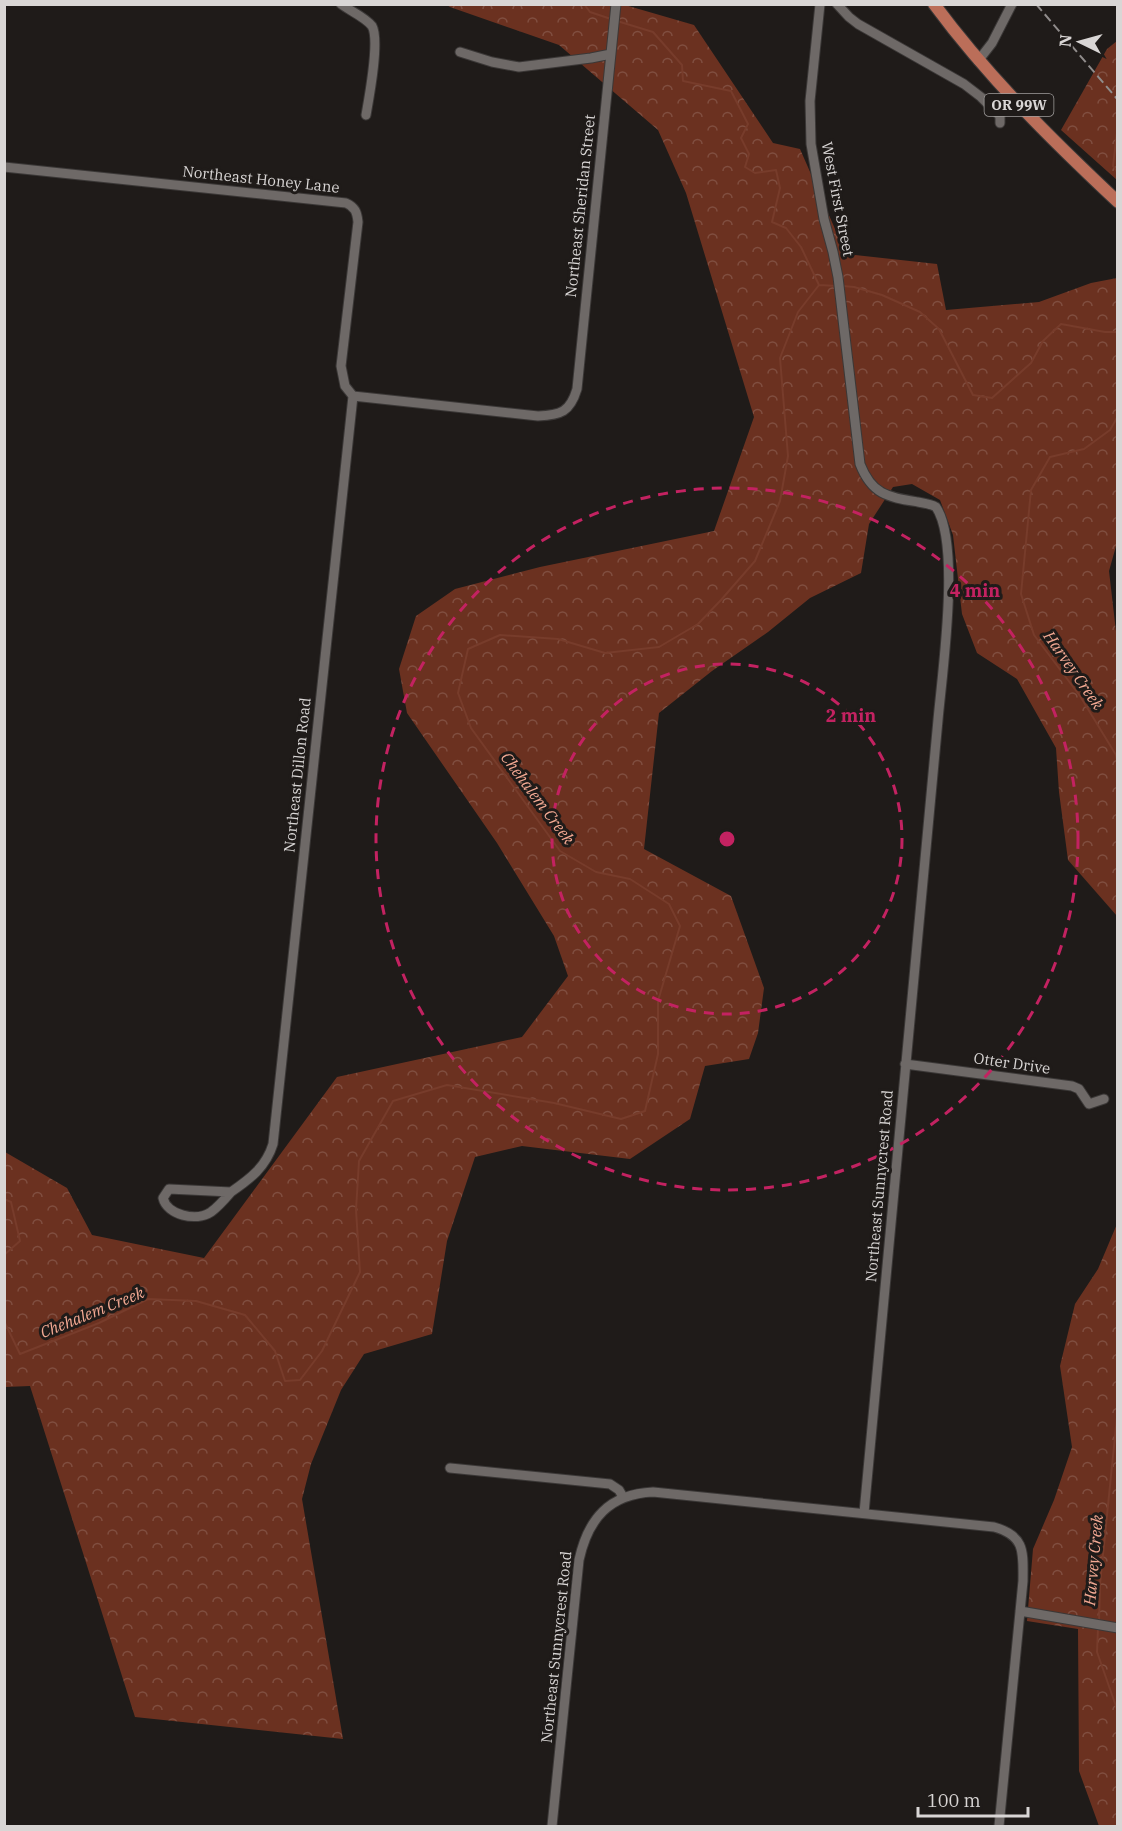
<svg xmlns="http://www.w3.org/2000/svg" width="1122" height="1831" font-family="'IBM Plex Serif',serif">
	<style>
		.forest { fill: url(#forest-crowns) }
		.lines { fill: none; stroke-linecap: round; stroke-linejoin: round }
		.stream { stroke: #773c2b; stroke-width: 2 }
		.minor-casing { stroke: #3b3837; stroke-width: 11 }
		.major-casing { stroke: #3b3837; stroke-width: 14 }
		.minor { stroke: #6e6967; stroke-width: 9 }
		.major { stroke: #bb6e59; stroke-width: 12 }
		.rail { stroke: #908c8b; stroke-width: 2; stroke-dasharray: 9 4.5; stroke-linecap: butt }
		.ring { fill: none; stroke: #c32261; stroke-width: 3; stroke-dasharray: 10 8 }
		.labels { text-anchor: middle; dominant-baseline: central; stroke-width: 6; stroke-linejoin: round; paint-order: stroke }
		.shield { fill: #1f1b19; stroke: #a19e9d; stroke-width: 1.5 }
		.shield-label { font-size: 14px; font-weight: bold; fill: #d9d6d5 }
		.street-label { font-size: 15px; fill: #d9d6d5; stroke: #1f1b19 }
		.water-label { font-size: 16px; font-style: italic; fill: #f4a993; stroke: #1f1b19 }
		.centre { fill: #c32261; stroke: #1f1b19; stroke-width: 3 }
		.ring-label { font-size: 18px; text-anchor: middle; font-weight: bold; fill: #c32261; stroke: #1f1b19; stroke-width: 6; stroke-linejoin: round; paint-order: stroke }
	</style>
	<defs>
		<pattern id="forest-crowns" width="20" height="18" patternUnits="userSpaceOnUse" patternTransform="scale(1.5)"><rect width="20" height="18" fill="#6b3120"/><path d="M2 6a3 3 0 1 1 6 0M12 15a3 3 0 1 1 6 0" fill="none" stroke="#804e40"/></pattern>
	</defs>
	<rect width="100%" height="100%" fill="#1f1b19"/>
	<path class="forest" d="M447,5H625L694,25L773,143L800,149L846,254L937,264L946,310L1039,302L1091,283L1117,278L1118,539L1109,571L1118,649L1117,916L1068,860L1059,792L1056,748L1017,679L977,653L962,614L953,535L940,500L912,484L893,487L869,524L861,573L810,598L768,632L712,671L659,713L644,849L731,896L764,988L758,1033L749,1059L705,1066L690,1119L630,1159L522,1146L475,1157L447,1241L432,1334L364,1354L341,1390L311,1464L302,1499L343,1739L135,1717L30,1386L5,1387V1152L67,1188L92,1235L204,1258L337,1077L522,1037L568,976L554,936L497,843L407,713L399,669L416,616L455,589L540,567L714,531L754,417L686,193L658,130L559,45L450,7Z
		M1117,41V180L1061,130L1107,49Z
		M1117,1224V1826H1099L1079,1771L1078,1629L1027,1621L1033,1549L1054,1500L1072,1447L1060,1366L1075,1304L1098,1269Z"/>
	<g class="lines">
		<path class="stream" d="M584,4L590,12L611,19
			M617,21L653,32L682,65L683,81L731,91L748,124L741,138L749,154L745,167L755,173L776,170L780,188L772,222L786,228L801,247L819,285
			M1118,124L1113,166L1118,173
			M819,285L837,286
			M843,286L854,287L882,295L920,312L939,329L973,395L992,398L1031,363L1043,341L1061,324L1105,332H1118
			M1118,416L1110,430L1084,449L1050,457L1031,490L1021,594L1034,635L1080,696L1116,755L1118,765
			M4,1199L11,1202L20,1241L4,1255
			M1118,1296V1335
			M4,1321L20,1354L99,1323L148,1299L196,1301L245,1315L275,1351L285,1381L300,1380L322,1351L360,1272L356,1210L359,1161L393,1101L447,1085L554,1103L621,1119L645,1111L658,1054V1001L680,926L669,904L630,879L596,872L560,851L471,728L458,693L468,649L500,635L558,639L605,653L659,647L698,624L721,600L755,561L780,501L788,456L780,358L798,312L819,285
			M1099,1622L1100,1584L1118,1407
			M1098,1628L1097,1652L1118,1712"/>
		<defs>
			<path id="minor" d="M341,4C350,11 365,17 372,26C380,40 369,98 366,115
				M820,4L810,101L811,144L824,219L833,252L838,277L860,464C872,495 888,497 918,502C924,503 931,504 936,507C961,544 942,674 938,720L864,1513
				M837,4L849,17L858,24L964,84L981,97L1000,116V123
				M460,52L492,62L519,67L591,58L611,54
				M978,61L992,43L1012,4
				M4,167L346,203C355,207 357,212 358,222L341,366L345,386L353,396L538,416C561,415 570,412 577,389L616,4
				M905,1064L1072,1086L1079,1089L1089,1104L1104,1099
				M231,1192C225,1199 218,1207 211,1212C196,1222 167,1215 163,1198L169,1189L231,1192C250,1179 266,1167 273,1144L353,396
				M450,1468L610,1484L619,1490L623,1497
				M1020,1611L1118,1628
				M552,1826L579,1560C588,1519 609,1494 653,1492L994,1527C1026,1536 1023,1553 1023,1581L999,1826"/>
			<path id="major" d="M934,4C988,77 1052,140 1118,202"/>
		</defs>
		<use href="#minor" class="minor-casing"/>
		<use href="#major" class="major-casing"/>
		<use href="#minor" class="minor"/>
		<use href="#major" class="major"/>
		<path class="rail" d="M1036,4L1118,100"/>
	</g>
	<g class="ring">
		<circle cx="727" cy="839" r="175"/>
		<circle cx="727" cy="839" r="351"/>
	</g>
	<g class="labels">
		<rect class="shield" x="984.5" y="94" width="69" height="22" rx="4.5"/>
		<g class="shield-label">
			<text x="1019" y="105">OR 99W</text>
		</g>
		<g class="street-label">
			<text transform="translate(261 179) rotate(6)">Northeast Honey Lane</text>
			<text transform="translate(838 199) rotate(79)">West First Street</text>
			<text transform="translate(580 206) rotate(-84)">Northeast Sheridan Street</text>
			<text transform="translate(297 775) rotate(-84)">Northeast Dillon Road</text>
			<text transform="translate(1012 1063) rotate(8)">Otter Drive</text>
			<text transform="translate(879 1186) rotate(-85)">Northeast Sunnycrest Road</text>
			<text transform="translate(556 1647) rotate(-84)">Northeast Sunnycrest Road</text>
		</g>
		<g class="water-label">
			<text transform="translate(1074 670) rotate(55)">Harvey Creek</text>
			<text transform="translate(538 798) rotate(53)">Chehalem Creek</text>
			<text transform="translate(92 1312) rotate(-22)">Chehalem Creek</text>
			<text transform="translate(1093 1560) rotate(-85)">Harvey Creek</text>
		</g>
	</g>
	<circle cx="727" cy="839" r="9" class="centre"/>
	<g class="ring-label">
		<text x="975" y="597">4 min</text>
		<text x="851" y="722">2 min</text>
	</g>
	<rect width="1122" height="1831" fill="none" stroke="#d9d6d5" stroke-width="12"/>
	<g transform="translate(1080 42) rotate(275)" stroke="#1f1b19" stroke-width="4.5" paint-order="stroke">
	<path d="M0-4.5L10 22L0 15L-10 22Z" fill="#d9d6d5"/>
	<text y="-9" font-size="16" font-weight="bold" text-anchor="middle" fill="#d9d6d5">N</text>
	</g>
	<path d="M918 1807v9h110v-9" fill="none" stroke="#d9d6d5" stroke-width="3"/>
	<text x="927" y="1807" font-size="18" fill="#d9d6d5" stroke="#1f1b19" stroke-width="4.5" paint-order="stroke">100 m</text>
</svg>
